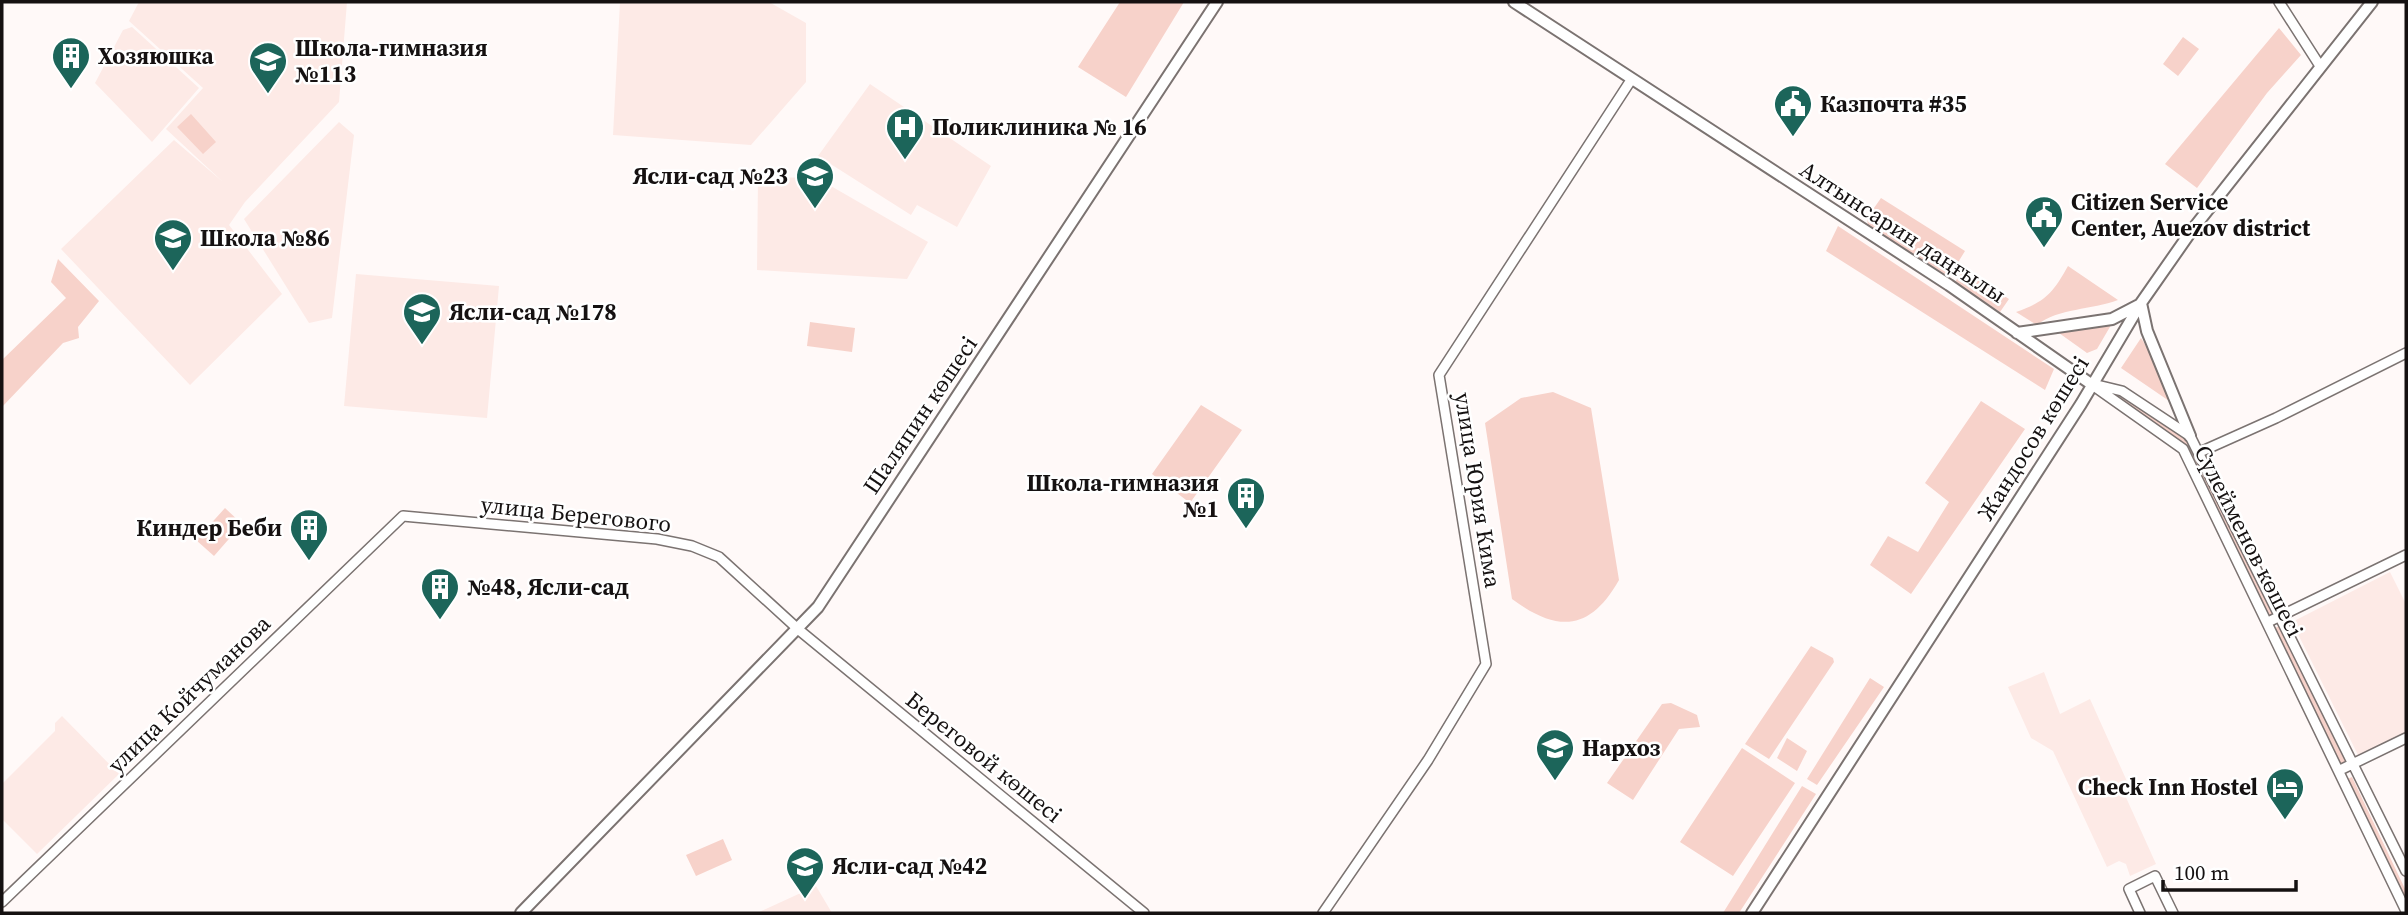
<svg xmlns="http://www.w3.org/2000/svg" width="2408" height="915" font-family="'Source Serif 4',serif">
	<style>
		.built { fill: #fdeae6 }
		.green { fill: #f7d2ca }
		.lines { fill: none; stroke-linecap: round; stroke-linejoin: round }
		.minor-casing { stroke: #7b7371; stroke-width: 12 }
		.major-casing { stroke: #7b7371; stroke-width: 14 }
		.minor { stroke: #fff; stroke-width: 9 }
		.major { stroke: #fff; stroke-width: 10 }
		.labels { text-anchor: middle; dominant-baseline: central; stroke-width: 5; stroke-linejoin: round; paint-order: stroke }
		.poi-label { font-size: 23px; font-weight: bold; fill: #151111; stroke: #fff; text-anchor: start }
		.street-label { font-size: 23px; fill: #151111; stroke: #fff }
	</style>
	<rect width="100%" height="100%" fill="#fff9f8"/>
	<path class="built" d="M139,2H347L339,102L245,202L229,225L282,294L190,385L61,249L174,140L223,182L166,129L203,88L129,21Z
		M620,2H769L806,23V82L751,145L613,135Z
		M132,27L199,88L152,142L95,83L123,30Z
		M870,84L991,166L957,227L917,205L911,215L818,156Z
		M339,122L354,135L332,318L309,323L244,219Z
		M758,177L817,178L928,242L907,279L757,270Z
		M356,274L499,286L487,418L344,406Z
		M2390,572L2406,604V734L2358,755L2292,622Z
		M2044,672L2060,714L2090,699L2130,788L2124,793L2156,864L2130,876L2126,864L2119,861L2107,867L2053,751L2031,738L2008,687Z
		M62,716L119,774L37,854L2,819V784L55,731V723Z
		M816,886L832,913H757Z"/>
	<path class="green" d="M1120,2H1184L1126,97L1078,67Z
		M2279,28L2301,55L2267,93L2197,188L2165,164Z
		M2183,37L2199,49L2178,76L2163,64Z
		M191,114L216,142L203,154L177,127Z
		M1881,198L1965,251L1949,277L1868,225L1867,218Z
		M1838,226L2054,369L2045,390L1826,251Z
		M58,259L99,301L78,327L79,338L63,343L2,407V360L66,298L51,282Z
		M2068,266L2118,300C2092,310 2058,308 2037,325L2016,312C2045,302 2053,293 2068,266Z
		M1963,270L2009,299L2000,312L1955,282Z
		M2114,320L2097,349L2087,353L2059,333Z
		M810,322L855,328L852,352L807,346Z
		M2141,338L2155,360L2175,405L2121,368Z
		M1553,392L1591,408L1619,580C1590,631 1558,633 1512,599L1485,423L1521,398Z
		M2121,397L2175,431L2188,443L2276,615L2269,618L2183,446L2119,401Z
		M1981,401L2025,429L1911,594L1870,565L1888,536L1918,552L1949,502L1925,483Z
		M1201,405L1242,430L1190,503L1152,474Z
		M225,508L242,524L214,556L196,540Z
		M2281,625L2347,762L2340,765L2275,628Z
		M1811,646L1833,658L1834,662L1769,759L1745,744Z
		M1870,678L1884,687L1817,785L1807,779Z
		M1671,703L1697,715L1700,727L1679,729L1633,800L1607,783L1662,704Z
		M1787,738L1807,751L1797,771L1777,758Z
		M1742,748L1795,783L1733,876L1680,842Z
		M2352,777L2406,891V909L2345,780Z
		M1802,786L1816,794L1739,913H1723Z
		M723,839L732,860L696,876L686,855Z"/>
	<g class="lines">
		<defs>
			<path id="minor" d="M2279,2L2320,66
				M2091,384L2183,449L2406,911
				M2093,384L2122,391L2190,436L2406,871
				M2200,452L2276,418L2406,353
				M2268,622L2406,555
				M2340,770L2406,738
				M2,902L403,516L657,539L692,546L719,557L799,630L1144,913
				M1323,913L1428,760L1486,664L1439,375L1631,80
				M2140,913L2129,889L2155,876L2173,913"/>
			<path id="major" d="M1514,2L1949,285L2091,384
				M2141,303L2147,331L2190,436
				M2017,333L2112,319L2139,305
				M521,913L818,607L1217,2
				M1752,913L2081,404L2141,303L2192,230L2372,2"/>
		</defs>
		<use href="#minor" class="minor-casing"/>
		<use href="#major" class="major-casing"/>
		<use href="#minor" class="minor"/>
		<use href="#major" class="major"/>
	</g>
	<defs>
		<symbol id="building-pin" viewBox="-11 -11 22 30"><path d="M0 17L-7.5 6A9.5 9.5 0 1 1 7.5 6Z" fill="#1c655a" stroke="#fff"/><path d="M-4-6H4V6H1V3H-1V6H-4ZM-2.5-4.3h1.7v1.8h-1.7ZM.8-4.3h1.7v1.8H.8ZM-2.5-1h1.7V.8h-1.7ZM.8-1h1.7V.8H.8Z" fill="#fff"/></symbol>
		<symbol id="school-pin" viewBox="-11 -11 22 30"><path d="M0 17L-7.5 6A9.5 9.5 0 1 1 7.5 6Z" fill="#1c655a" stroke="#fff"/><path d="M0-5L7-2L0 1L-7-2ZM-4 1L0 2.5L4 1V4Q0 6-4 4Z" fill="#fff"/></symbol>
		<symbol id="civic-pin" viewBox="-11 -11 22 30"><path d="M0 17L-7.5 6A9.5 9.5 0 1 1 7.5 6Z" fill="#1c655a" stroke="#fff"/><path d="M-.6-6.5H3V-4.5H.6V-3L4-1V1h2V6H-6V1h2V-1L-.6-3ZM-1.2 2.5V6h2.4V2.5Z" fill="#fff"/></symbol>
		<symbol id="hospital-pin" viewBox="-11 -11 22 30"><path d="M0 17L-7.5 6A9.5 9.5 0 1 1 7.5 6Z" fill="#1c655a" stroke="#fff"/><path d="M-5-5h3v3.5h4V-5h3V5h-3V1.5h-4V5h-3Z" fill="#fff"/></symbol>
		<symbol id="university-pin" viewBox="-11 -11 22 30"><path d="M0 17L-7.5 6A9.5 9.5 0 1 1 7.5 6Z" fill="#1c655a" stroke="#fff"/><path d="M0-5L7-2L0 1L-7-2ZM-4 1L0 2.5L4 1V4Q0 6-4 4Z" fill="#fff"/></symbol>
		<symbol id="hotel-pin" viewBox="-11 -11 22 30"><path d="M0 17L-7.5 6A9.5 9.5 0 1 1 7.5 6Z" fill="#1c655a" stroke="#fff"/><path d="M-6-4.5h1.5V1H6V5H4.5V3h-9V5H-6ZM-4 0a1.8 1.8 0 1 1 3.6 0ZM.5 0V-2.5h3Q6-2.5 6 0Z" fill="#fff"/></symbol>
	</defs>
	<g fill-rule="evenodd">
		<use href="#building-pin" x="49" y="34" width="44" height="60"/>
		<use href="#school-pin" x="246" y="39" width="44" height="60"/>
		<use href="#civic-pin" x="1771" y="82" width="44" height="60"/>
		<use href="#hospital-pin" x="883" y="105" width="44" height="60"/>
		<use href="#school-pin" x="793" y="154" width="44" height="60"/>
		<use href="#civic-pin" x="2022" y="193" width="44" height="60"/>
		<use href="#school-pin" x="151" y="216" width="44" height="60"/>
		<use href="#school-pin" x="400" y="290" width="44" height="60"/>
		<use href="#building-pin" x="1224" y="474" width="44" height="60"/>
		<use href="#building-pin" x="287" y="506" width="44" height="60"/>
		<use href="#building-pin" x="418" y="565" width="44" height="60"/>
		<use href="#university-pin" x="1533" y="726" width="44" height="60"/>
		<use href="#hotel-pin" x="2263" y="765" width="44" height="60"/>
		<use href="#school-pin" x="783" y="844" width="44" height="60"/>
	</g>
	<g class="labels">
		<g class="poi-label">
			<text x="295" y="48">Школа-гимназия<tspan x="295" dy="26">№113</tspan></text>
			<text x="98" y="56">Хозяюшка</text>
			<text x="1820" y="104">Казпочта #35</text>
			<text x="932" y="127">Поликлиника № 16</text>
			<text x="788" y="176" text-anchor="end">Ясли-сад №23</text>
			<text x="2071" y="202">Citizen Service<tspan x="2071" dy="26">Center, Auezov district</tspan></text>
			<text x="200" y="238">Школа №86</text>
			<text x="449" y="312">Ясли-сад №178</text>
			<text x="1219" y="483" text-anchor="end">Школа-гимназия<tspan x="1219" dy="26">№1</tspan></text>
			<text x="282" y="528" text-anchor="end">Киндер Беби</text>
			<text x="467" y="587">№48, Ясли-сад</text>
			<text x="1582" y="748">Нархоз</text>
			<text x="2258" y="787" text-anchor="end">Check Inn Hostel</text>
			<text x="832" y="866">Ясли-сад №42</text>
		</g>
		<g class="street-label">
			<text transform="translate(1903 232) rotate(33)">Алтынсарин даңғылы</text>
			<text transform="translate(920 415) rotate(-56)">Шаляпин көшесі</text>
			<text transform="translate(2033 438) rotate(-58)">Жандосов көшесі</text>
			<text transform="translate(1478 490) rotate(81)">улица Юрия Кима</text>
			<text transform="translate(576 514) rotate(6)">улица Берегового</text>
			<text transform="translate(2249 541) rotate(63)">Сүлейменов көшесі</text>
			<text transform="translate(189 694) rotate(-44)">улица Койчуманова</text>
			<text transform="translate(984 757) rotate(39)">Береговой көшесі</text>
		</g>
	</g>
	<rect width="2408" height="915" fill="none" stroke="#151111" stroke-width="7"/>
	<path d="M2163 880v10h133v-10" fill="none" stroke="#151111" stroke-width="3.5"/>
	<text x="2174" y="880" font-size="21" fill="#151111" stroke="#ffffff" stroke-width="5" paint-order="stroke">100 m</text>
</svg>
